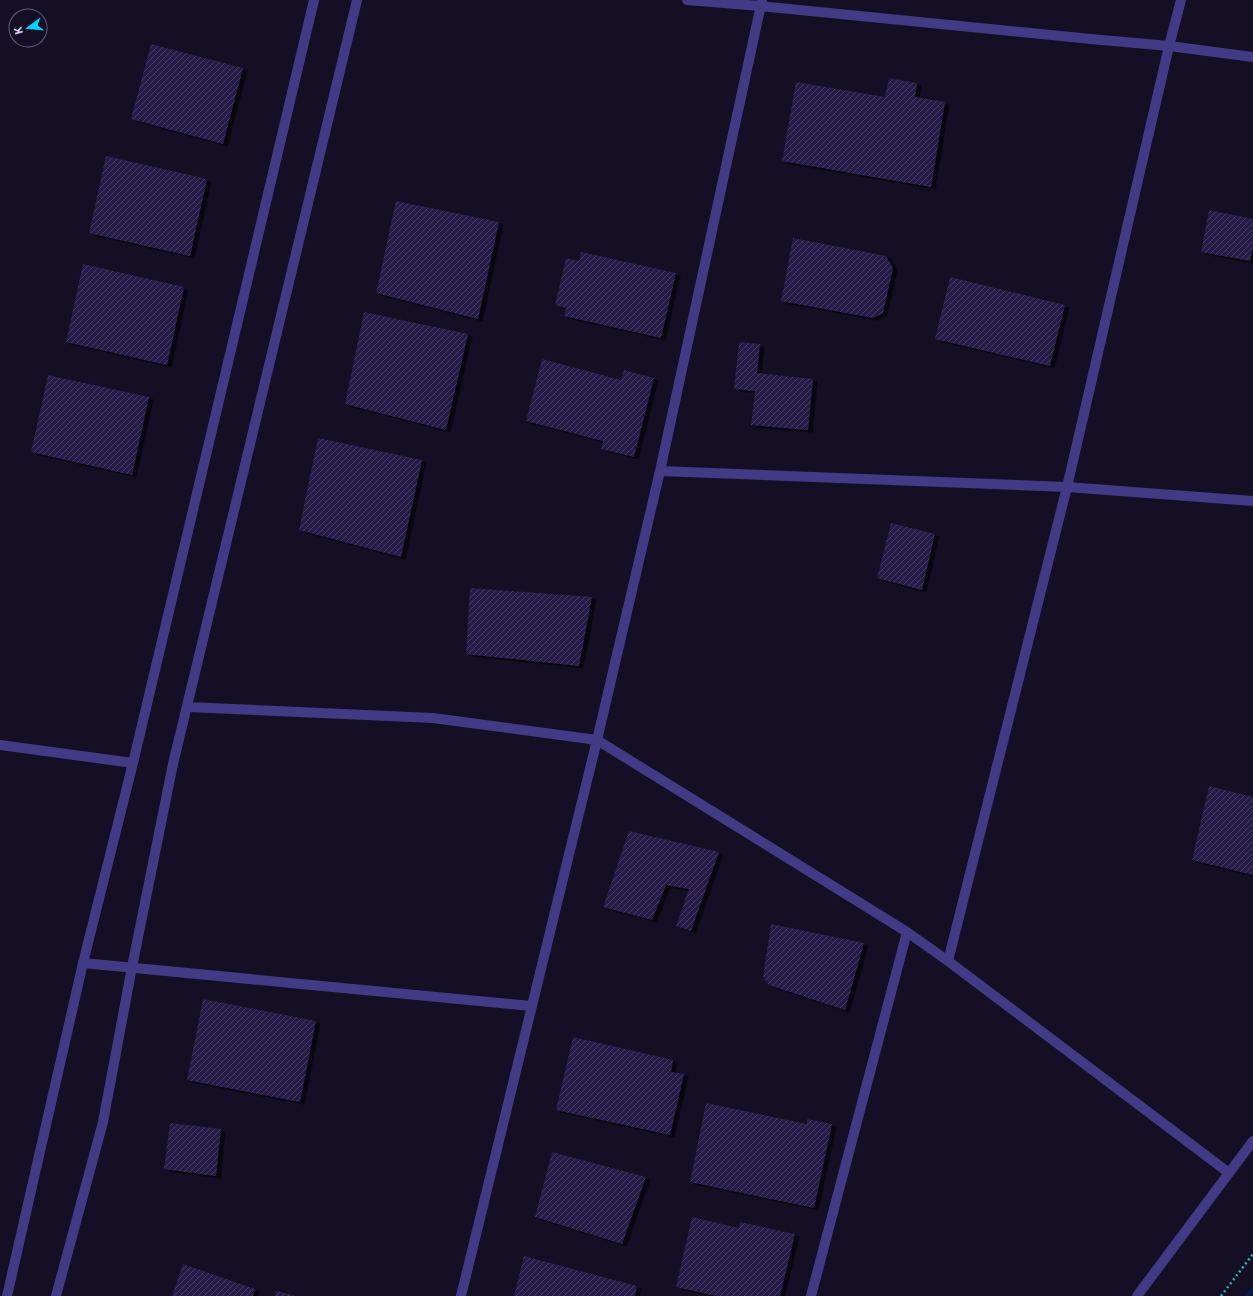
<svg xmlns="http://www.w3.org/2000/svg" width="1253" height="1296" font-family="'Noto Sans',sans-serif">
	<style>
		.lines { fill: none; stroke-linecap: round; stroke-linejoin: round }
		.stream { stroke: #0a1a43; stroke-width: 8 }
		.building { fill: url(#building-hatch); filter: url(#shadow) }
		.path { stroke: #2fb5b7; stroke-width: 2.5; stroke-dasharray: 2 3; stroke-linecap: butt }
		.minor { stroke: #423a84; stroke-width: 10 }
	</style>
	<defs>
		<pattern id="building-hatch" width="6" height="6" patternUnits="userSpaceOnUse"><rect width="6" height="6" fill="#271b46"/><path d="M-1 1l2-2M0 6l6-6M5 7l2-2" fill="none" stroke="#463b62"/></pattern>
		<filter id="shadow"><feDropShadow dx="4.5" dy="2.5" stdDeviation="0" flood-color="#0009"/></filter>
	</defs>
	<rect width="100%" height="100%" fill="#140f25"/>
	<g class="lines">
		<path class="stream" d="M1249,1296L1253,1292"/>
	</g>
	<path class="building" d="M151,44L243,68L223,144L131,119Z
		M889,78L917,83L915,97L945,102L931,187L782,161L796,82L885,97Z
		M106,156L207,179L190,256L89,233Z
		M396,201L499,222L478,319L376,293Z
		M1209,210L1253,219V248L1250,261L1201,252Z
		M793,238L886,256L893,268L883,313L873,318L781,301Z
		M581,252L676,273L661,338L564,316L566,308L555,305L566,258L579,261Z
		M83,264L184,287L167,365L66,342Z
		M950,277L1065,305L1050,366L935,339Z
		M364,312L468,334L446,430L345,404Z
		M739,342L760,344L757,373L813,379L808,430L751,425L755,391L734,389Z
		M542,359L621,380L624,370L654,378L634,457L601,449L603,441L526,421Z
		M48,375L149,397L132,475L31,452Z
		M318,438L422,460L401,557L299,530Z
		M891,523L935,534L922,590L877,578Z
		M470,588L592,597L579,666L466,654Z
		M1209,786L1253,797V875L1192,860Z
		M629,831L719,852L691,931L676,926L689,889L666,885L652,920L603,907Z
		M771,924L864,943L845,1010L769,985L763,977Z
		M203,999L316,1021L300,1102L187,1080Z
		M573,1037L673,1060L671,1072L684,1074L670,1135L556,1110Z
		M706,1103L807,1124V1119L832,1124L814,1208L690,1182Z
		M170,1123L221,1129L216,1176L164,1169Z
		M552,1152L646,1177L622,1244L535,1217Z
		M692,1217L739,1228L740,1222L795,1234L780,1296H716L676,1287Z
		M524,1256L637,1286L635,1296H514Z
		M183,1264L255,1289L253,1296H172Z
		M276,1291L294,1295V1296H275Z"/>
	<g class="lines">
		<path class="path" d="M1221,1296L1253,1254"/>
		<path class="minor" d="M687,0L760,6L1091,39L1169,46L1253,57
			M660,471L1067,487L1253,501
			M187,707L433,718L597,740L907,932L948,961L1229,1173
			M0,745L133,763
			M948,961L1067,487L1169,46L1181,0
			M83,963L531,1006
			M7,1296L83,963L133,763L314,0
			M56,1296L103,1122L132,967L173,764L357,0
			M461,1296L597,740L660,471L762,0
			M811,1296L907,932
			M1137,1296L1253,1141"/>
	</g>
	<g transform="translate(28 28) rotate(254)"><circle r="19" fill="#140f25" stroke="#645d7c"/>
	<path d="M0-3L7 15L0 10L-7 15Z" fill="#00d1fe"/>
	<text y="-6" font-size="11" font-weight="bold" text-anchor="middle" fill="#dcd3ff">K</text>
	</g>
</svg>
